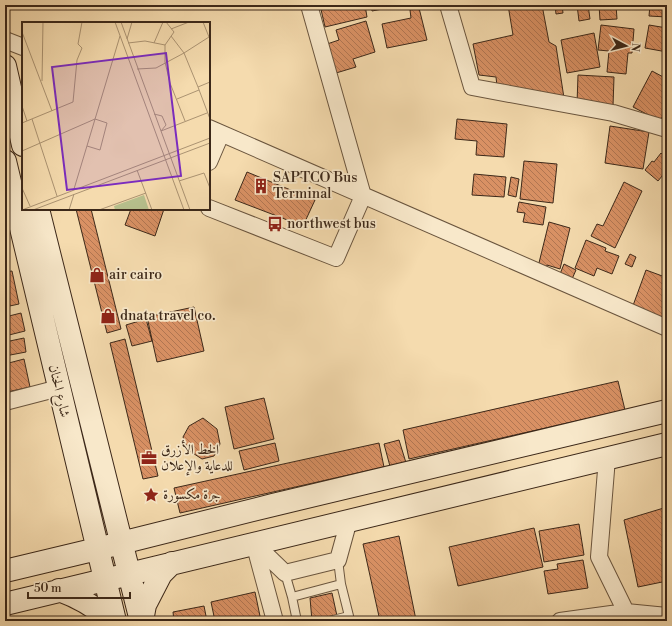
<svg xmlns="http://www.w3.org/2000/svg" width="672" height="626" font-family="'Libre Bodoni',Amiri,serif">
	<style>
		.building { fill: url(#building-back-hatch); stroke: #3c2819 }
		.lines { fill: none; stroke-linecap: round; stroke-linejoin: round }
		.service-casing { stroke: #6a553e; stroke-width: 10 }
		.minor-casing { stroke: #6a553e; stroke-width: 18 }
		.secondary-casing { stroke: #3c2819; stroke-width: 24 }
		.service { stroke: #f8e8ca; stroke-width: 8 }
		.minor { stroke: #f8e8ca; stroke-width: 16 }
		.secondary { stroke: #f8e8ca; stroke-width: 22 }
		.labels { text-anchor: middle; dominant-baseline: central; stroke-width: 3.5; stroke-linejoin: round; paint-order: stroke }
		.poi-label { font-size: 14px; fill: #3c2819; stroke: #f8e8ca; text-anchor: start }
		.street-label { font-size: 14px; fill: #3c2819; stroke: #f8e8ca }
		.inset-road { fill: none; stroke: #ab9372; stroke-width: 1 }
		.view { fill: #7b2cbf; fill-opacity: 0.15; stroke: #7b2cbf; stroke-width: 2 }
		.inset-edge { fill: none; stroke: #3c2819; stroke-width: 2 }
	</style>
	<defs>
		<pattern id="building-back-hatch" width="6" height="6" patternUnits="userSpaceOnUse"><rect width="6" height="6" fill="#d99164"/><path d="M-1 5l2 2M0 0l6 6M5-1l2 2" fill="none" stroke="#b17652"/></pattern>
	</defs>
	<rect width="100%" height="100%" fill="#f5dbae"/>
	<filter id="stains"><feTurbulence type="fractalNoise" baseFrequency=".005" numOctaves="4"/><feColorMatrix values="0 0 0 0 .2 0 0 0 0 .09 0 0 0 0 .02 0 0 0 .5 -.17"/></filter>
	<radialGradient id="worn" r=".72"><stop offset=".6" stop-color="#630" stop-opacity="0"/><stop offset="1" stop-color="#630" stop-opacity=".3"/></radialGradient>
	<path class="building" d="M320,5H365L367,17L325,27Z
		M371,5H398V6L372,11Z
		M508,5H542L549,42L556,46L564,98L497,86L496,77L479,75L473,44L513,35Z
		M555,5H562L563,13L556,14Z
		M577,5H588L590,19L579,21Z
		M599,5H616L617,19L600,20Z
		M650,5H667V17L649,16Z
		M419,8L427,40L387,48L382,24L411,18L410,10Z
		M366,21L375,52L353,59L356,67L336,73L327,44L339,40L336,30Z
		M601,25L634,29L632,53H628L626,74L607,72L609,51L598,50Z
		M649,25L667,28V52L645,48Z
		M594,33L600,67L567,73L561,40Z
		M652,71L667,79V108L660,121L633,107Z
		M578,75L614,77L613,106L577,104Z
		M457,119L507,124L504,157L476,155L477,141L455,139Z
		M610,126L649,132L643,169L605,163Z
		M661,153L667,159V170L658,181L645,170L652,161L654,162Z
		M524,161L557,164L553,203L520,199Z
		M247,172L315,200L303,226L235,200Z
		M474,174L506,177L504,197L472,195Z
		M511,177L519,179L516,197L508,195Z
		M624,182L642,191L615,248L591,236L597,224L603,226Z
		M519,202L546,207L543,225L523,222L525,213L517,212Z
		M76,209H91L121,329L107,333Z
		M131,209H164L155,236L125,225Z
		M549,222L570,228L560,269L547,265L545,273L537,271Z
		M586,240L606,248L605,251L619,256L612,274L597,268L594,276L575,268Z
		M630,254L636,257L632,267L625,264Z
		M564,264L576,270L572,279L560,274Z
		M646,270L665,277V278L667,279V325L631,311Z
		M12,271L19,304L5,307V272Z
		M194,307L204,351L157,362L147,317Z
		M21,313L25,331L5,336V317Z
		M146,319L152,341L132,346L126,325Z
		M24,338L26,352L5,356V342Z
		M125,339L158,476L143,479L110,343Z
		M24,359L30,387L7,392L5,382V364Z
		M618,381L625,410L409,459L403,430Z
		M264,398L274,439L234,449L225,407Z
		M203,418L217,429L220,444L214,456L202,459L188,450L183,437L189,426Z
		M399,440L407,466L391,470L384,444Z
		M275,443L279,461L244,470L239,451Z
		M379,443L384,467L180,513L174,488Z
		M667,507V581L638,587L624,520Z
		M579,524L584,555L544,562L539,531Z
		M534,528L543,567L458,586L449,547Z
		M399,536L416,620L380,621L363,544Z
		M583,560L588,588L548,594L544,571L558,569L557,564Z
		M255,592L261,621H215L211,602Z
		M332,593L337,616L312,621L310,598Z
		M204,606L207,621H174L173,612Z"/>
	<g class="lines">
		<defs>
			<path id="service" d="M285,573L292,597L297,621
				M292,597L341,584
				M329,621L349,616L341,584L338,560"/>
			<path id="minor" d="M448,5L472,87L613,113L667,129
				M5,40L23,47
				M209,128L667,328
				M209,162L221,134
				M209,208L336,258L363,196L309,5
				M5,402L59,388
				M607,458L599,557L626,612L629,621
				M275,621L254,543L285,573L338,560L349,520
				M560,621L626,612L667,616"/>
			<path id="secondary" d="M5,66L23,145
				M5,161L115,621
				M38,209L141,621
				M5,571L97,549L273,505L667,411
				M59,590C78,597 96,607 111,621
				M5,604L667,444
				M142,621L145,605L161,574L172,563"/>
		</defs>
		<use href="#service" class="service-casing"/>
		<use href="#minor" class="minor-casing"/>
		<use href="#secondary" class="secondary-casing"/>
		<use href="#service" class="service"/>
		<use href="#minor" class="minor"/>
		<use href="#secondary" class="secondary"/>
	</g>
	<defs>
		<symbol id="building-bare" viewBox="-9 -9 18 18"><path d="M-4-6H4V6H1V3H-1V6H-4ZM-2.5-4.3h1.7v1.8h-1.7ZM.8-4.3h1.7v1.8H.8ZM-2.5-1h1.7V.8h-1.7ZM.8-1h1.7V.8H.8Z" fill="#8f2418" stroke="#f8e8ca" stroke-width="2.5" paint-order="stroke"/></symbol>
		<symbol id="bus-bare" viewBox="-9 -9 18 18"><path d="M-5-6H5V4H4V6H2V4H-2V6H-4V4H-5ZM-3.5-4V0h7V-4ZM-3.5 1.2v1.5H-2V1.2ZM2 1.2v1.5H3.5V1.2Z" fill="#8f2418" stroke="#f8e8ca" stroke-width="2.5" paint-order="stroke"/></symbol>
		<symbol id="shop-bare" viewBox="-9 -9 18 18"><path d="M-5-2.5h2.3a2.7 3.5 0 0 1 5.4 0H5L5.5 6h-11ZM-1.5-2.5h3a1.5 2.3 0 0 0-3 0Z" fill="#8f2418" stroke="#f8e8ca" stroke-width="2.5" paint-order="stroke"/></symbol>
		<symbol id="office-bare" viewBox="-9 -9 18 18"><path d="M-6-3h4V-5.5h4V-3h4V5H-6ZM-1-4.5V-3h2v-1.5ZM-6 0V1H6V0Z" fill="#8f2418" stroke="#f8e8ca" stroke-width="2.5" paint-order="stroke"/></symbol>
		<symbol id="sight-bare" viewBox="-9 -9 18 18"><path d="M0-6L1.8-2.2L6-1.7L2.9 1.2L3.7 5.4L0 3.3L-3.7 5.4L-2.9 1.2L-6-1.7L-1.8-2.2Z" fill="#8f2418" stroke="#f8e8ca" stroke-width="2.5" paint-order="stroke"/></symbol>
	</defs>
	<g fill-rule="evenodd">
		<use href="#building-bare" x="250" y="175" width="22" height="22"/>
		<use href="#bus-bare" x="264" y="213" width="22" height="22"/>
		<use href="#shop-bare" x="86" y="264" width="22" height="22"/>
		<use href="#shop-bare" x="97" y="305" width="22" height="22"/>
		<use href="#office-bare" x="138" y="447" width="22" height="22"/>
		<use href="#sight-bare" x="140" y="484" width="22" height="22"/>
	</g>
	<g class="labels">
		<g class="poi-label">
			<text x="273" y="178">SAPTCO Bus<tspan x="273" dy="16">Terminal</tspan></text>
			<text x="287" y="224">northwest bus</text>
			<text x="109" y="275">air cairo</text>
			<text x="120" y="316">dnata travel co.</text>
			<text x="161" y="450">الخط الأزرق<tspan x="161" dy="16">للدعاية والإعلان</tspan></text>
			<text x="163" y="495">جرة مكسورة</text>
		</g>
		<g class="street-label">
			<text transform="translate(59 391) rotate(77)">شارع الحنان</text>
		</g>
	</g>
	<g transform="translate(22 22)">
		<rect width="188" height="188" fill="#f5dbae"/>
		<path d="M122,173L127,188H93L92,184Z" fill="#b7c18e"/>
		<path class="inset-road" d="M93,0L162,188M99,0L168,188M149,7L167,0M0,10L30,89M149,14L162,31L187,15L181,0M105,17L110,0M106,21L123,19L143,23L152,10L144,0M132,21L141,0M143,23V40L148,61L163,99M115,47L134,46L162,31L176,65M20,59L21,0M188,60L176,65L188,97M155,77L177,68M0,84L5,99M132,92L140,94L144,103L139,109L185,91M10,97L35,174M0,101L51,80L55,38L60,26L56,22L60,0M0,129L73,97L85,101L78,128L65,124M115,148L130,188M157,159L182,151L188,166M0,166L8,184M52,167L98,14M0,188L188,116M11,188L188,121M47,188L52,172M77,188L124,171"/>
		<path class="view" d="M144,31L159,154L45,168L30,45Z"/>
		<rect width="188" height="188" class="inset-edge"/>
	</g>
	<rect width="672" height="626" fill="none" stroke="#f5dbae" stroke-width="20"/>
	<rect x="6" y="6" width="660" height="614" fill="none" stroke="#3c2819" stroke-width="2"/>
	<rect x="10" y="10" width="652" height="606" fill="none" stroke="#3c2819"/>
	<g transform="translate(626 46) rotate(97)" stroke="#f8e8ca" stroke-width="3" paint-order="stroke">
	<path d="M0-3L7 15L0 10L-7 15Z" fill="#3c2819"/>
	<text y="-6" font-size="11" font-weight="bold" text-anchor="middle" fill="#3c2819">N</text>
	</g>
	<path d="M28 592v6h102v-6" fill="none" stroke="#3c2819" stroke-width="2"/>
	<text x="34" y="592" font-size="12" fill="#3c2819" stroke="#f8e8ca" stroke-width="3" paint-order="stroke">50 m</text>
	<rect width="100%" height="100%" filter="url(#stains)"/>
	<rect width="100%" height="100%" fill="url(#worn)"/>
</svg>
